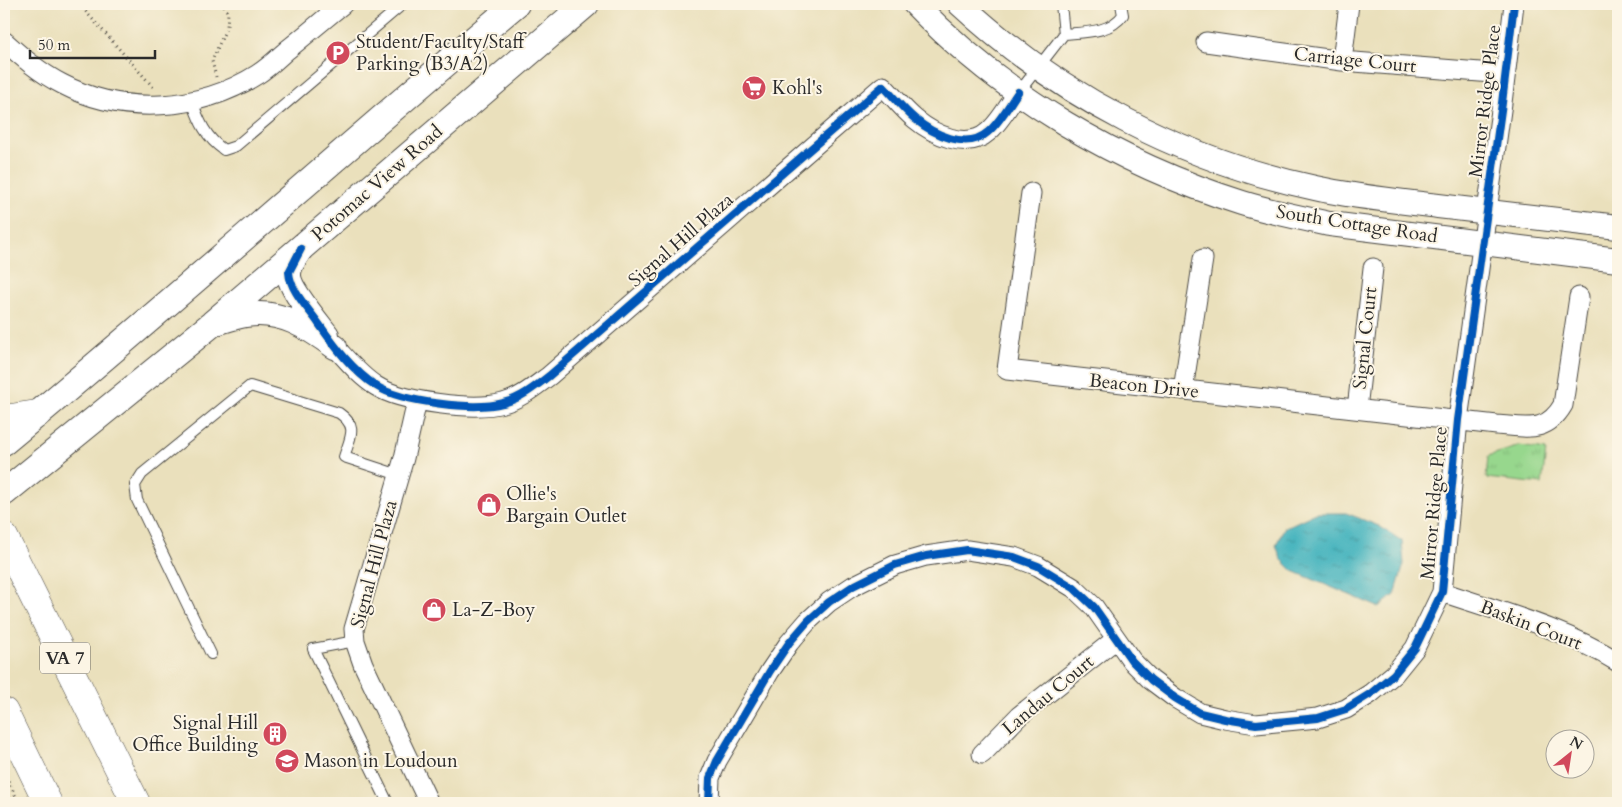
<svg xmlns="http://www.w3.org/2000/svg" width="1622" height="807" font-family="Cardo,serif">
	<style>
		.park { fill: url(#park-tufts); stroke: #61815c }
		.water { fill: url(#water-ripples); stroke: #387074 }
		.lines { fill: none; stroke-linecap: round; stroke-linejoin: round }
		.service-casing { stroke: #484641; stroke-width: 12 }
		.minor-casing { stroke: #484641; stroke-width: 21 }
		.tertiary-casing { stroke: #484641; stroke-width: 26 }
		.secondary-casing { stroke: #484641; stroke-width: 28 }
		.trunk-casing { stroke: #484641; stroke-width: 29 }
		.path { stroke: #484641; stroke-width: 3; stroke-dasharray: 1 4; stroke-linecap: butt }
		.service { stroke: #fff; stroke-width: 10 }
		.minor { stroke: #fff; stroke-width: 19 }
		.tertiary { stroke: #fff; stroke-width: 24 }
		.secondary { stroke: #fff; stroke-width: 26 }
		.trunk { stroke: #fff; stroke-width: 28 }
		.cycleway-casing { stroke: #fcf5e5; stroke-width: 11 }
		.cycleway { stroke: #0057b8; stroke-width: 8 }
		.labels { text-anchor: middle; dominant-baseline: central; stroke-width: 4; stroke-linejoin: round; paint-order: stroke }
		.shield { fill: #fcf5e5; stroke: #6a6863; stroke-width: 1 }
		.shield-label { font-size: 18px; font-weight: bold; fill: #2b2b2b }
		.poi-label { font-size: 19px; fill: #2b2b2b; stroke: #fcf5e5; text-anchor: start }
		.street-label { font-size: 19px; fill: #2b2b2b; stroke: #fcf5e5 }
	</style>
	<defs>
		<pattern id="park-tufts" width="24" height="20" patternUnits="userSpaceOnUse" patternTransform="scale(1.25)"><rect width="24" height="20" fill="#97d78d"/><path d="M3 7l-1-3M5 7V3M7 7l1-3M15 17l-1-3M17 17v-4M19 17l1-3" fill="none" stroke="#82b97a"/></pattern>
		<pattern id="water-ripples" width="26" height="14" patternUnits="userSpaceOnUse" patternTransform="scale(1.25)"><rect width="26" height="14" fill="#45b4be"/><path d="M2 4q2-2 4 0t4 0M15 11q2-2 4 0t4 0" fill="none" stroke="#3a939b"/></pattern>
	</defs>
	<rect width="100%" height="100%" fill="#fcf5e5"/>
	<filter id="ink" filterUnits="userSpaceOnUse"><feTurbulence type="fractalNoise" baseFrequency=".02" numOctaves="2"/><feDisplacementMap in="SourceGraphic" scale="10" xChannelSelector="R" yChannelSelector="G"/><feConvolveMatrix kernelMatrix="1 2 1 2 8 2 1 2 1" color-interpolation-filters="sRGB"/></filter>
	<filter id="wash" filterUnits="userSpaceOnUse"><feTurbulence type="fractalNoise" baseFrequency=".0096" numOctaves="4" result="noise"/><feDisplacementMap in="SourceGraphic" scale="20" xChannelSelector="R" yChannelSelector="G"/><feGaussianBlur stdDeviation="1.12" result="paint"/><feColorMatrix in="noise" values="0 0 0 0 0 0 0 0 0 0 0 0 0 0 0 0 0 1.4 0 .05"/><feComposite in="paint" operator="in"/></filter>
	<g filter="url(#wash)">
		<rect width="100%" height="100%" fill="#eae0bc"/>
		<path class="park" d="M1520,446L1546,450L1542,484L1486,478L1488,456Z"/>
		<path class="water" d="M1316,513H1346L1379,526L1402,541L1404,564L1395,595L1378,607L1293,571L1281,559L1276,545L1284,528Z"/>
	</g>
	<g filter="url(#ink)">
		<g class="lines">
			<defs>
				<path id="service" d="M1064,34C1085,32 1110,33 1123,15L1121,4
					M1019,92L1064,34L1061,4
					M192,101C199,121 206,138 224,150L236,146L403,4
					M355,641L313,649L388,803
					M211,654L137,500L135,485L142,474L250,386L339,413C359,427 350,437 344,457L399,475"/>
				<path id="minor" d="M4,41C22,57 40,73 62,84C123,116 200,111 258,74C268,68 278,58 287,50C306,35 324,19 343,4
					M1206,42L1342,61L1505,74
					M1342,61L1349,4
					M1031,193L1007,370L1497,425C1527,427 1546,434 1563,405L1579,297
					M335,347C348,361 360,376 376,386C401,402 475,411 503,403C520,399 535,386 549,376L883,86C893,96 903,109 915,119C933,134 967,151 988,132C1000,122 1009,105 1018,92
					M1183,390L1203,259
					M417,401L404,458L354,629L355,641L363,664L429,803
					M1357,409L1373,268
					M1442,592C1501,612 1565,629 1618,662
					M982,754L1019,716L1116,639
					M709,803L710,778L717,761L770,671L789,643L808,621L829,602L853,586L895,565L926,556L967,550L1014,557L1038,566L1074,588L1094,607L1132,661L1151,680L1175,698L1200,713L1225,719L1256,724L1318,718L1346,709L1370,694L1394,674L1415,648L1442,592L1458,420L1502,103L1514,4"/>
				<path id="tertiary" d="M915,4C1004,97 1119,164 1242,203C1271,212 1301,218 1330,224L1618,260
					M960,4C1059,96 1183,160 1315,188C1355,197 1397,201 1438,206C1498,213 1558,220 1618,227
					M301,249C296,257 289,265 289,274C288,287 318,323 327,335
					M212,324C223,321 235,317 246,315C280,309 309,328 335,347"/>
				<path id="secondary" d="M4,442C177,299 344,148 516,4
					M4,493L212,324L586,4"/>
				<path id="trunk" d="M4,419L37,414
					M4,537L136,803
					M4,712L48,803"/>
			</defs>
			<use href="#service" class="service-casing"/>
			<use href="#minor" class="minor-casing"/>
			<use href="#tertiary" class="tertiary-casing"/>
			<use href="#secondary" class="secondary-casing"/>
			<use href="#trunk" class="trunk-casing"/>
			<path class="path" d="M79,4L154,88
				M216,77L212,61L227,26L228,13L223,4
				M4,772L19,803"/>
			<use href="#service" class="service"/>
			<use href="#minor" class="minor"/>
			<use href="#tertiary" class="tertiary"/>
			<use href="#secondary" class="secondary"/>
			<use href="#trunk" class="trunk"/>
			<defs>
				<path id="cycleway" d="M301,249L289,272C290,291 309,309 319,324C335,347 353,371 376,386C401,402 475,411 503,403C520,399 535,387 549,376L883,86C893,96 903,109 915,119C933,134 967,151 988,132C1000,122 1009,105 1018,92
					M709,803L710,778L717,761L770,671L789,643L808,621L829,602L853,586L895,565L926,556L967,550L1014,557L1038,566L1074,588L1094,607L1132,661L1151,680L1175,698L1200,713L1225,719L1256,724L1318,718L1346,709L1370,694L1394,674L1415,648L1442,592L1458,420L1502,103L1514,4"/>
			</defs>
			<use href="#cycleway" class="cycleway-casing"/>
			<use href="#cycleway" class="cycleway"/>
		</g>
	</g>
	<defs>
		<symbol id="parking-disc" viewBox="-11 -11 22 22"><circle r="9.5" fill="#d1495b" stroke="#fcf5e5"/><path d="M-3.5-5.5H1a3.5 3.5 0 0 1 0 7H-1V5.5H-3.5ZM-1-3.4V-.6H.8a1.4 1.4 0 0 0 0-2.8Z" fill="#fff"/></symbol>
		<symbol id="supermarket-disc" viewBox="-11 -11 22 22"><circle r="9.5" fill="#d1495b" stroke="#fcf5e5"/><path d="M-6-5.5h2.5l.6 2H6L4.5 2H-2.5L-4.4-4H-6ZM-1.5 3.2a1.3 1.3 0 1 0 .1 0ZM3 3.2a1.3 1.3 0 1 0 .1 0Z" fill="#fff"/></symbol>
		<symbol id="shop-disc" viewBox="-11 -11 22 22"><circle r="9.5" fill="#d1495b" stroke="#fcf5e5"/><path d="M-5-2.5h2.3a2.7 3.5 0 0 1 5.4 0H5L5.5 6h-11ZM-1.5-2.5h3a1.5 2.3 0 0 0-3 0Z" fill="#fff"/></symbol>
		<symbol id="building-disc" viewBox="-11 -11 22 22"><circle r="9.5" fill="#d1495b" stroke="#fcf5e5"/><path d="M-4-6H4V6H1V3H-1V6H-4ZM-2.5-4.3h1.7v1.8h-1.7ZM.8-4.3h1.7v1.8H.8ZM-2.5-1h1.7V.8h-1.7ZM.8-1h1.7V.8H.8Z" fill="#fff"/></symbol>
		<symbol id="university-disc" viewBox="-11 -11 22 22"><circle r="9.5" fill="#d1495b" stroke="#fcf5e5"/><path d="M0-5L7-2L0 1L-7-2ZM-4 1L0 2.5L4 1V4Q0 6-4 4Z" fill="#fff"/></symbol>
	</defs>
	<g fill-rule="evenodd">
		<use href="#parking-disc" x="324" y="39" width="28" height="28"/>
		<use href="#supermarket-disc" x="740" y="74" width="28" height="28"/>
		<use href="#shop-disc" x="475" y="491" width="28" height="28"/>
		<use href="#shop-disc" x="420" y="596" width="28" height="28"/>
		<use href="#building-disc" x="261" y="720" width="28" height="28"/>
		<use href="#university-disc" x="273" y="747" width="28" height="28"/>
	</g>
	<g class="labels">
		<rect class="shield" x="40" y="642.5" width="50" height="31" rx="4"/>
		<g class="shield-label">
			<text x="65" y="658">VA 7</text>
		</g>
		<g class="poi-label">
			<text x="356" y="42">Student/Faculty/Staff<tspan x="356" dy="22">Parking (B3/A2)</tspan></text>
			<text x="772" y="88">Kohl's</text>
			<text x="506" y="494">Ollie's<tspan x="506" dy="22">Bargain Outlet</tspan></text>
			<text x="452" y="610">La-Z-Boy</text>
			<text x="258" y="723" text-anchor="end">Signal Hill<tspan x="258" dy="22">Office Building</tspan></text>
			<text x="304" y="761">Mason in Loudoun</text>
		</g>
		<g class="street-label">
			<text transform="translate(1355 60) rotate(6)">Carriage Court</text>
			<text transform="translate(1485 101) rotate(-83)">Mirror Ridge Place</text>
			<text transform="translate(377 183) rotate(-41)">Potomac View Road</text>
			<text transform="translate(1357 224) rotate(9)">South Cottage Road</text>
			<text transform="translate(681 240) rotate(-41)">Signal Hill Plaza</text>
			<text transform="translate(1365 338) rotate(-84)">Signal Court</text>
			<text transform="translate(1144 386) rotate(6)">Beacon Drive</text>
			<text transform="translate(1434 503) rotate(-85)">Mirror Ridge Place</text>
			<text transform="translate(374 564) rotate(-75)">Signal Hill Plaza</text>
			<text transform="translate(1531 625) rotate(21)">Baskin Court</text>
			<text transform="translate(1048 695) rotate(-40)">Landau Court</text>
		</g>
	</g>
	<rect width="1622" height="807" fill="none" stroke="#fcf5e5" stroke-width="20"/>
	<g transform="translate(1570 754) rotate(30)"><circle r="24" fill="#fcf5e5" stroke="#a8a49b"/>
	<path d="M0-4L9 19L0 12L-9 19Z" fill="#d1495b"/>
	<text y="-8" font-size="14" font-weight="bold" text-anchor="middle" fill="#2b2b2b">N</text>
	</g>
	<path d="M30 50v8h125v-8" fill="none" stroke="#2b2b2b" stroke-width="2.5"/>
	<text x="38" y="50" font-size="15" fill="#2b2b2b" stroke="#fcf5e5" stroke-width="4" paint-order="stroke">50 m</text>
</svg>
